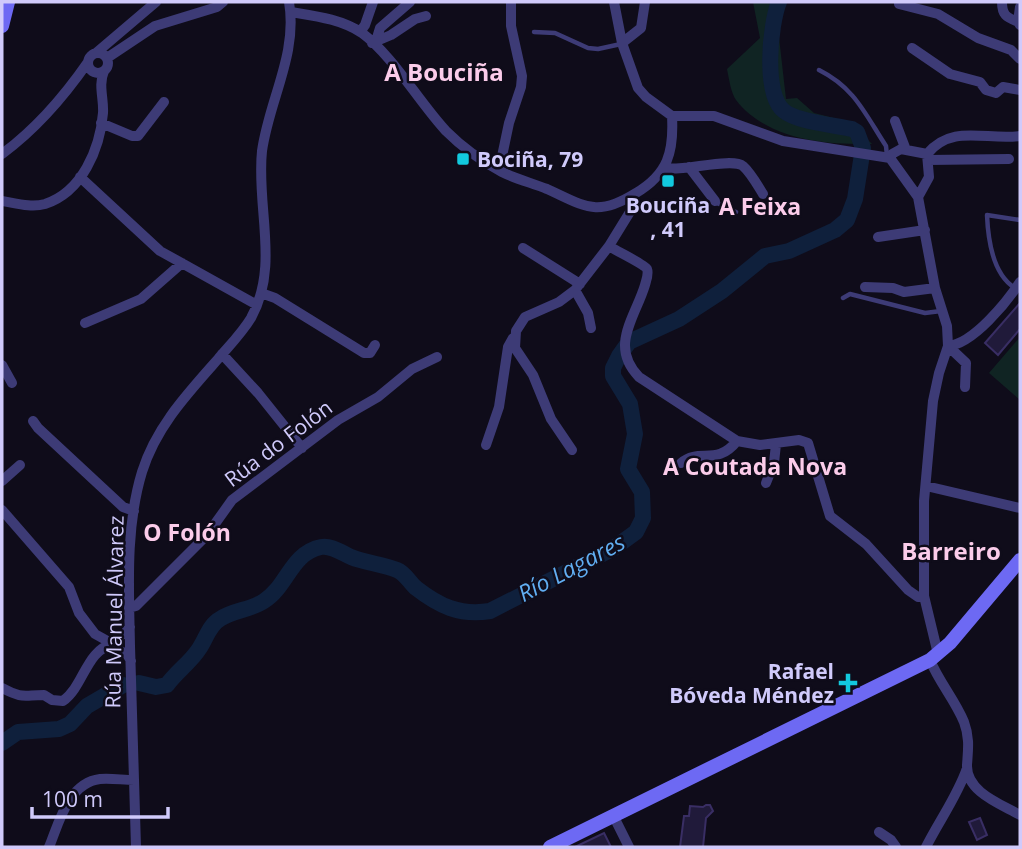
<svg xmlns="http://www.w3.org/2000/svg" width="1022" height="849" font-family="'Open Sans',sans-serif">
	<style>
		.green { fill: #102423 }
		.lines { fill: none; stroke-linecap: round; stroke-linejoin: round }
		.river { stroke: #0f203c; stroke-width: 16 }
		.building { fill: #201a3a; stroke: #392e64; stroke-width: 2 }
		.service { stroke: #3d3b76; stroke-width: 4.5 }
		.minor { stroke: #3d3b76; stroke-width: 10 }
		.secondary { stroke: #6d69f3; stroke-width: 14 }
		.poi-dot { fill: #12c9de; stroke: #0f0c1a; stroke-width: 2.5 }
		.labels { text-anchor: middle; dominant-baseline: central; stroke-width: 5; stroke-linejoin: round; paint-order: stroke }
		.poi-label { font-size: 21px; font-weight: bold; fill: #d0cafb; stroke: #0f0c1a; text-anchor: start }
		.street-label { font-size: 21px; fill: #d0cafb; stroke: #0f0c1a }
		.neighbourhood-label { font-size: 23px; font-weight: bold; fill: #fbccea; stroke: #0f0c1a }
		.water-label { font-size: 23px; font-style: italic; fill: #61aef2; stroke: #0f0c1a }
		.quarter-label { font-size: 24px; font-weight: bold; fill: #fbccea; stroke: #0f0c1a }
	</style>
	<rect width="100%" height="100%" fill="#0f0c1a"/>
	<path class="green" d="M753,2H775L786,99L797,98L814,113L850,122L872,144C826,145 767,140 736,100C731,93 729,79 727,69L760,38Z
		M1020,337V400L989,373Z"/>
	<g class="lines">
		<path class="river" d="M139,683L156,687L167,685C176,672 190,663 199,649C206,639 209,625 220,619C233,610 251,610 264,601C287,587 291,553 321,547C331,545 342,553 351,557C366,563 382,564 397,570C405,573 410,583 416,588C439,606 460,616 490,611L614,548L636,532L643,518L642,492L628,469L635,434L630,404L613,376V368L619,356L629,342L679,319L722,291L765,256L789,251L835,230L847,220L855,199L863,148L857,132L852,129C835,125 797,122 784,111C763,95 770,24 779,2
			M2,743L18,732L59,729L70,724L87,706L123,685"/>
	</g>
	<path class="building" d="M1020,303V329L998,355L985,343Z
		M706,805H710L713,811L706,818L703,847H680L684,816H689L690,806L703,807Z
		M980,818L987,835L977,840L969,822Z
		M604,833L611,847H575Z"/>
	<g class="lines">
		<path class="service" d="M534,32L555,33L588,48L598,49L621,44
			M819,70C855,88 865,114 886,146L887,156
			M715,202L736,212
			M1015,288C992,274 988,239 987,215L1020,220
			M843,298L850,294L925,313L941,311"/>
		<path class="minor" d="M614,2L622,43L638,88L646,97L672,116H714L783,141L890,158L918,197L935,288L947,326L948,346L939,373L933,401L924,501V596L938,654
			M1002,2C1002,15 1006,17 1018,22
			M899,4L938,14L978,38L1011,50L1020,59
			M1020,7L1018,22L1020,25
			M291,12C315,16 341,19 362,33C393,56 419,102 446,131C461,146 483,162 502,172C516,179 532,183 547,189C585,206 596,218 636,193C668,174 674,152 672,116
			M360,32L365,25L373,2
			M376,41L380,28L410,2
			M372,43L391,35L415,19L426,16
			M622,43L641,28L645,2
			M912,48L950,74L980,82L986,90L996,93L1003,87L1020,90
			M88 63a10 10 0 1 1 20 0a10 10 0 1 1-20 0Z
			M96,53L156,2
			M107,58L155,26L217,7L223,2
			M895,121L906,150
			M101,123L132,136H138L164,102
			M2,154C36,129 63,98 88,62
			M890,158L892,154L901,149L927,154
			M928,160L1009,159
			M495,167L501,161L509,123L521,87L522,76L511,26V2
			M689,167L715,201
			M664,168C681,172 732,157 743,166C751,173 758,186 763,194
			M80,177L160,251L257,305
			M918,197L929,177L927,154C952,123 987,141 1020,136
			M2,201C15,203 31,208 45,204C82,192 100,149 103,113C104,99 98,85 104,71
			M878,237L925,230
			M609,246C616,251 644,264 647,269C649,274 646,281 645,285C635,318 609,346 639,377L737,441L760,445L799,440L808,443L830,516L866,544L908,590L918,597L924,596
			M523,248L580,284
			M865,287L893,288L904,292L935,288
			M575,290L588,313L591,328
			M261,293L275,298L364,353H370L375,345
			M85,323L141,299L182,263
			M948,346C973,344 1007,302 1020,282
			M948,346L966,363L965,387
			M222,354L258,393L302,448
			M2,365L12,383
			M33,421L38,428L123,507L134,511
			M486,445L499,407L508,347L513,338
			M572,450L551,419L533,375L515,348L516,331L525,317L559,302L575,290L609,246L633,207V195
			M681,463C700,447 716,467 737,441
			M2,481L20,465
			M766,483L774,463L776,444
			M926,486L1020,508
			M2,510L69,587L79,613L95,634L113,644
			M129,608L136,606L207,535L232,500L338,420L378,397L412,369L437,357
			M130,627L125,633L115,638L113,644L116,649L127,654L131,661
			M930,660C939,682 955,700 964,722C970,738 968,750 967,765C966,792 1001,804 1020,815
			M2,688C23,699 23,695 44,695L52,700L63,701C84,686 86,650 113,644
			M613,815L629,847
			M879,832L891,840L896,847
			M49,847C59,823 68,783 100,779C111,778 123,780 134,780
			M136,847C134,780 132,713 130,646C129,589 125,528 142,472C156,427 187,394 218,359C229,346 242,333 251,318C280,266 256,207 262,151C269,100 298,54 289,2
			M926,847C939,821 958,795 967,768"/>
		<path class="secondary" d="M2,26L8,2
			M550,847L930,660L950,643L1020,560"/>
	</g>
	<g class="poi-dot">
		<rect x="456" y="152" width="14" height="14" rx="3.5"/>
		<rect x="661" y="174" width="14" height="14" rx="3.5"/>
		<path d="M844.5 672.5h7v7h7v7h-7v7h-7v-7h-7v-7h7z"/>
	</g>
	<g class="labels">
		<g class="poi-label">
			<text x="477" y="159">Bociña, 79</text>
			<text x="668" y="205" text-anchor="middle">Bouciña<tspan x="668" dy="24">, 41</tspan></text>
			<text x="834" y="671" text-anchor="end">Rafael<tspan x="834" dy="24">Bóveda Méndez</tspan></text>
		</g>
		<g class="street-label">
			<text transform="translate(278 443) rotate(-37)">Rúa do Folón</text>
			<text transform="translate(114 612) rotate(-89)">Rúa Manuel Álvarez</text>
		</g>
		<g class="neighbourhood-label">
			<text x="760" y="206">A Feixa</text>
			<text x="755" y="466">A Coutada Nova</text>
			<text x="187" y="532">O Folón</text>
		</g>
		<g class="water-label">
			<text transform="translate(571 567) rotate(-28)">Río Lagares</text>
		</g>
		<g class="quarter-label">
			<text x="444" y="71">A Bouciña</text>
			<text x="951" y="550">Barreiro</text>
		</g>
	</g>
	<rect width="1022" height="849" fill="none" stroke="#d0cafb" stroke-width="7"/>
	<path d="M32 807v10h136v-10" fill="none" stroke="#d0cafb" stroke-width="3.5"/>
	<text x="42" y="807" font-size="21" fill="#d0cafb" stroke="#0f0c1a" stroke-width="5" paint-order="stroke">100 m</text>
</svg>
